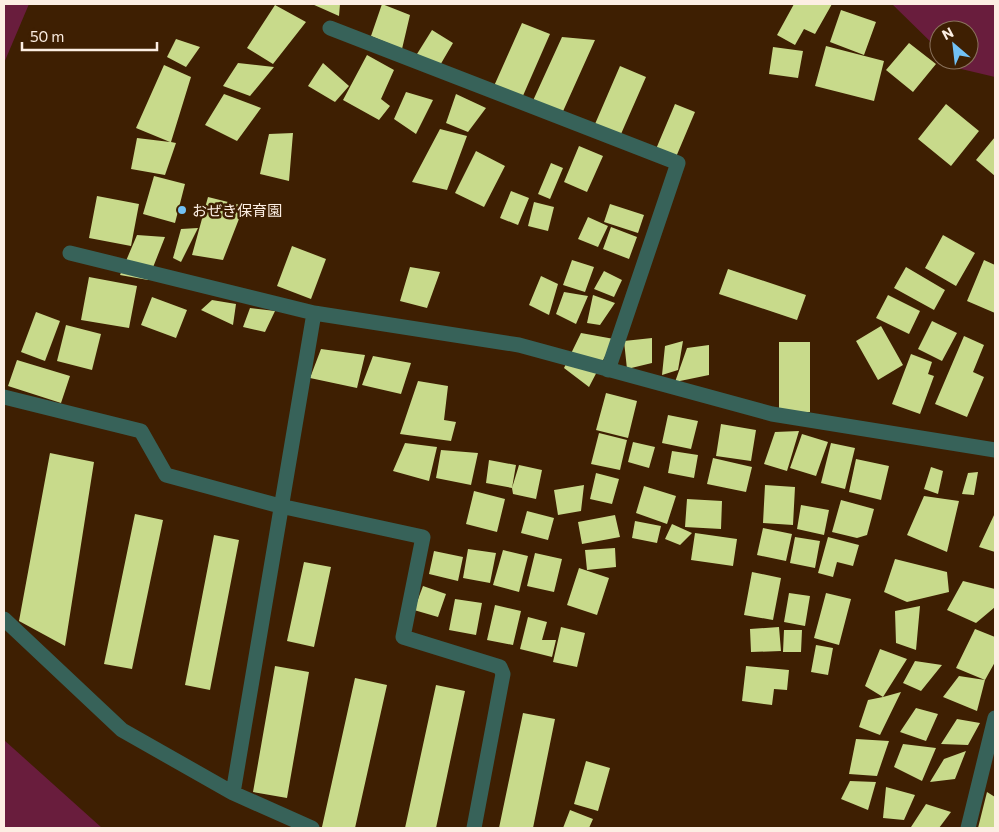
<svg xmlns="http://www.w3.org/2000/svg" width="999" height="832" font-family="Commissioner,'Noto Sans JP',sans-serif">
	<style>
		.water { fill: #691d3d }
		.building { fill: #c8da8b }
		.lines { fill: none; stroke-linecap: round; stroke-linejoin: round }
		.minor { stroke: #376259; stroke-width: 15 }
		.poi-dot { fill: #72c1f5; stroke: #3e1f02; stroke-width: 2 }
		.labels { text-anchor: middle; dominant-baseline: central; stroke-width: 5; stroke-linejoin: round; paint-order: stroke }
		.poi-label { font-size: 15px; fill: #fceee3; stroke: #3e1f02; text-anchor: start }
	</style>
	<rect width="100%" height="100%" fill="#3e1f02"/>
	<path class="water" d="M4,4H29L4,63Z
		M892,4H995V77L957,68L949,60H969V30H939V50Z
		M4,740L102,828H4Z"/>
	<path class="building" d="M312,4H340L339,16Z
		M382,4L410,15L402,49L371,36Z
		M794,4H832L815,34L804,29L795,45L777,35Z
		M275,5L306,22L273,64L247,48Z
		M841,10L876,22L864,55L830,42Z
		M522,23L550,34L522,98L494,86Z
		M432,30L453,43L439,67L417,54Z
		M562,37L595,40L560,118L531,105Z
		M176,39L200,47L186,67L167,57Z
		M909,43L936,64L913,92L886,70Z
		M826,46L884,61L874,101L815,86Z
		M773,47L803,51L798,78L769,74Z
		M367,55L394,70L381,99L390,106L379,120L343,100Z
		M238,63L274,67L250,96L223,86Z
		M323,63L349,86L335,102L308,86Z
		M164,65L191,77L171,142L176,143L165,175L131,169L137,138L170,142L136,128Z
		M620,66L646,77L621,134L595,124Z
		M406,92L433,100L416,134L394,119Z
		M224,94L261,108L237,141L205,125Z
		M456,94L486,108L468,132L446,123Z
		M675,104L695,112L676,157L656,149Z
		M946,104L979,131L951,166L918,139Z
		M440,129L467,136L447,190L412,182Z
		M293,133L289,181L260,174L269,134Z
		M995,137V176L976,160Z
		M579,146L603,156L587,192L564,182Z
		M476,151L505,166L484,207L455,193Z
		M551,163L563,168L550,199L538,194Z
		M154,176L185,184L175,223L143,214Z
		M511,191L529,198L518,225L500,218Z
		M97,196L139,204L131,246L89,238Z
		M208,197L244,206L223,260L192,255Z
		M534,202L554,207L548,231L528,226Z
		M610,204L644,215L638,233L604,222Z
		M588,217L608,226L598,247L578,239Z
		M611,227L637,237L629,259L603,249Z
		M198,228L181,262L173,258L181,229Z
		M137,235L165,237L148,280L120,275Z
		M943,235L975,253L956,286L925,268Z
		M292,246L326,259L311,299L277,286Z
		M572,260L594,267L585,292L563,285Z
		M984,260L995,265V313L967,301Z
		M410,267L440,272L427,308L400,301Z
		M906,267L945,290L934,310L894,288Z
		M728,269L806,295L797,320L719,294Z
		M604,271L622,280L614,297L594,289Z
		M541,276L558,284L549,315L529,305Z
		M89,277L137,286L129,328L81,320Z
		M564,292L588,296L576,324L556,314Z
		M593,295L615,303L600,325L587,323Z
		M888,295L920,311L909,334L876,318Z
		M152,297L187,310L176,338L141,325Z
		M212,300L236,304L233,325L201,310Z
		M250,308L275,311L265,332L243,327Z
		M36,312L60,321L45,361L21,352Z
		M932,321L957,333L942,361L918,349Z
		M66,325L101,334L92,370L57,361Z
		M881,326L903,365L878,380L856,341Z
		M581,333L614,339L589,387L564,368Z
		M964,336L984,345L973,372L984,377L967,417L935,404Z
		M652,338V363L627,369L624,341Z
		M683,341L678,370L662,375L665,346Z
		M779,342H810V412L779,413Z
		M709,345V375L675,382L687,348Z
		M321,349L365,355L357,388L310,378Z
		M911,354L932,362L928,374L934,376L920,414L892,404Z
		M373,356L411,363L401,394L362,385Z
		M17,360L70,376L61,403L8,386Z
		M418,381L448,386L444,420L456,422L451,441L400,434Z
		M606,393L637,401L628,438L596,430Z
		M668,415L698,421L691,449L662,443Z
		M721,424L756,430L751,461L716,456Z
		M799,431L787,471L764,464L775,432Z
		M599,433L627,440L620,470L591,464Z
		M802,434L828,442L816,476L790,468Z
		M633,442L655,447L649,468L628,462Z
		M405,443L437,447L429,481L393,471Z
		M831,443L855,448L845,489L821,483Z
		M441,450L478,453L471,485L436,478Z
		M672,451L698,455L694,478L668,473Z
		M50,453L94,462L65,646L19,621Z
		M713,458L752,467L746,492L707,484Z
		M856,459L889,466L881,500L849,492Z
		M489,460L516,465L512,488L486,483Z
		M519,465L542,470L536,499L513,494L512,488Z
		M931,467L943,471L938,494L924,489Z
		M978,472L974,495L962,494L968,473Z
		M596,473L619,479L612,504L590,499Z
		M584,485L581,511L558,515L554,490Z
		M765,485L795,487L793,525L763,523Z
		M644,486L676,496L667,524L636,513Z
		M474,491L505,499L497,532L466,524Z
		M924,496L959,501L947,552L907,535Z
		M687,499L722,501L721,529L685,527Z
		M841,500L874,509L867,535L857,538L832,532Z
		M801,505L829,510L824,535L797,529Z
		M527,511L554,518L548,540L521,533Z
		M995,513V552L979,547Z
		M135,514L163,520L132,669L104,664Z
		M615,515L620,537L582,544L578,522Z
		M635,521L661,526L657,543L632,538Z
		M672,524L692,533L680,545L665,539Z
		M763,528L792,534L786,561L757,555Z
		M695,533L737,539L733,566L691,560Z
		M214,535L239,540L210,690L185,685Z
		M795,537L820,541L815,568L790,563Z
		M828,537L859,545L853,566L837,562L833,577L818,573Z
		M615,548L616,567L587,570L585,550Z
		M468,549L496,553L490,583L463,578Z
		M503,550L528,556L519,592L493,585Z
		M434,551L463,557L458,581L429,574Z
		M535,553L562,559L554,592L527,586Z
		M895,559L947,572L949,592L907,602L884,592Z
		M304,562L331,567L314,647L287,641Z
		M579,568L609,578L597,615L567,605Z
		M752,572L781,578L773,620L744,615Z
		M963,581L995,589V607L976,623L947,610Z
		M423,586L446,594L438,617L414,610Z
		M789,593L810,596L805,626L784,622Z
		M826,593L851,599L839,645L814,638Z
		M455,599L482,603L476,635L449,630Z
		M495,605L521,611L513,645L487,640Z
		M920,606L916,650L896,643L895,611Z
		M528,617L547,622L542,640H556L552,657L520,649Z
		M561,627L585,633L577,667L553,662Z
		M779,627L781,651L751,652L750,629Z
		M975,629L995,637V662L985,680L956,668Z
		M784,630H802L801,652H783Z
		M816,645L833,648L828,675L811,672Z
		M880,649L907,659L883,697L901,692L880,735L859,727L868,700L883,697L865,686Z
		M915,661L942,665L921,691L903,683Z
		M275,666L309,672L287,798L253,792Z
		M746,666L789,670L787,690L774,689L772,705L742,701Z
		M959,676L985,680L977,711L943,697Z
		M355,678L387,685L355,828H326L322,827Z
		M436,685L465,691L436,828H405Z
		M916,708L938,714L926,741L900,732Z
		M523,713L555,719L533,828H499Z
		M957,719L980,723L968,745L941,744Z
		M856,739L889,741L877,776L849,774Z
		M903,744L936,748L922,781L894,767Z
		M966,751L955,779L930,782L944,759Z
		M586,761L610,768L598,811L574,804Z
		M850,781L876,782L868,810L841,799Z
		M886,787L915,795L904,820L883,818Z
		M987,792L995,797V828H978Z
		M926,804L951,812L939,828H913L911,827Z
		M570,810L593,819L589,828H563Z"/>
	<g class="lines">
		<path class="minor" d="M330,28L678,163L608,370
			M70,253L314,313L519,345L772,414L995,450
			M4,397L141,431L166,475L280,506L423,537L403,637L500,667L503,674L474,828
			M4,619L122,730L233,793L312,828
			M233,793L314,313
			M968,828L995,718"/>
	</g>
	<circle class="poi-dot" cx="182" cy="210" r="5"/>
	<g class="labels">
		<g class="poi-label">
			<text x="192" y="210">おぜき保育園</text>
		</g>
	</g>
	<rect width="999" height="832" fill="none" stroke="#fceee3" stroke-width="10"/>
	<g transform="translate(954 45) rotate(332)"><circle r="24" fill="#3e1f02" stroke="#8a725c"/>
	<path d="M0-4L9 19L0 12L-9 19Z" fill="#72c1f5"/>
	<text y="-8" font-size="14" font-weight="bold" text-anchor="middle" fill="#fceee3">N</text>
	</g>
	<path d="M22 42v8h135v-8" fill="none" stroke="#fceee3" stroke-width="2.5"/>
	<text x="30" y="42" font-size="15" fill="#fceee3" stroke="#3e1f02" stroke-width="4" paint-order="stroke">50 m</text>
</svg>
